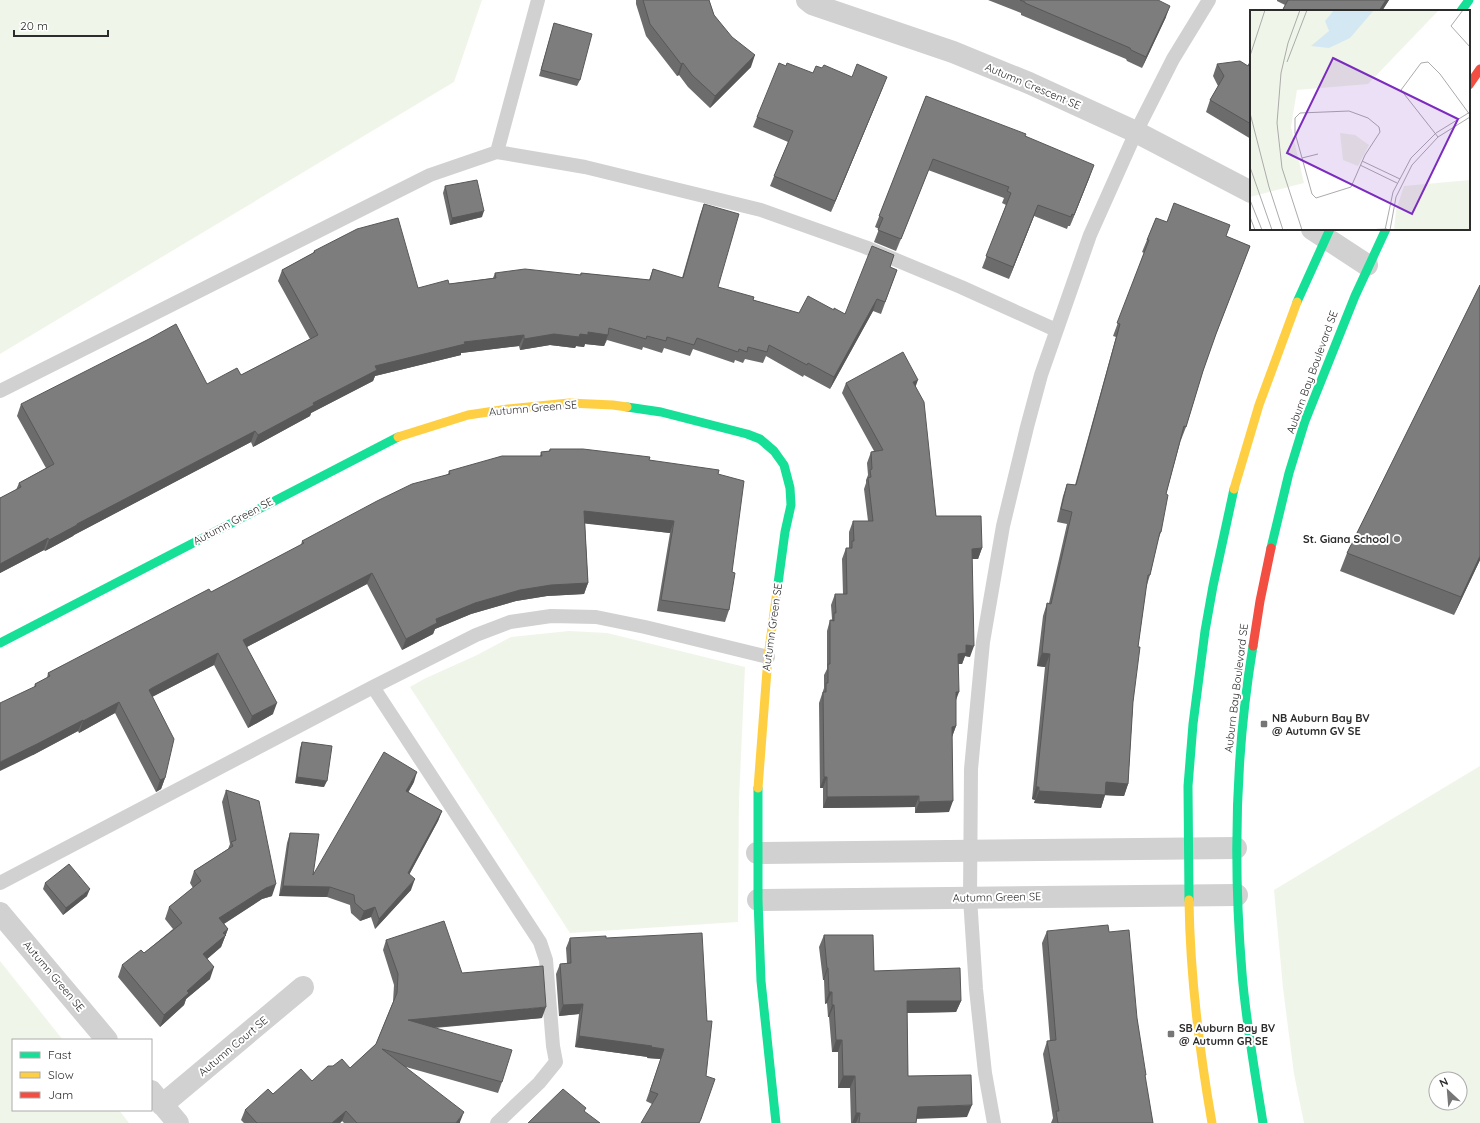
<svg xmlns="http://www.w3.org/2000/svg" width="1480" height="1123" font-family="Quicksand,sans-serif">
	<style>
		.green { fill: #f0f5e9; fill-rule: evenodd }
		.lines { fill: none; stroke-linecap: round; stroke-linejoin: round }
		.lane { stroke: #d1d1d1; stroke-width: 14 }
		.street { stroke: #d1d1d1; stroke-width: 22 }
		.fast { stroke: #16e098; stroke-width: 9 }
		.slow { stroke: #ffcf43; stroke-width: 9 }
		.jam { stroke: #f24e42; stroke-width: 9 }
		.wall { fill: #6c6c6c }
		.shaded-wall { fill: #585858 }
		.building { fill: #7d7d7d; stroke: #585858 }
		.poi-dot { fill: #767676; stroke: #fff; stroke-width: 1.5 }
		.labels { text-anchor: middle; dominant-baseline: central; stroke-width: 4; stroke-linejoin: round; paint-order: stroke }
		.street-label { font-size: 11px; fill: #2c2c2c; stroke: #fff }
		.poi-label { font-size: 11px; font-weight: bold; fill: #2c2c2c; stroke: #fff; text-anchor: start }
		.inset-road { fill: none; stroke: #ababab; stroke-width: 1 }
		.view { fill: #7b2cbf; fill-opacity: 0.15; stroke: #7b2cbf; stroke-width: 2 }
		.inset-edge { fill: none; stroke: #2c2c2c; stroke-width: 2 }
	</style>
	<rect width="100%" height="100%" fill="#fff"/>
	<path class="green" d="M0,0H482L454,82L0,354Z
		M569,631L607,633L745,667L739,800L738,922L570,933L410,687L424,679L477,655L511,637Z
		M1480,766V1123H1304L1294,1074L1283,988L1274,890ZM1436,1079H1460V1103H1436Z
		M0,961L63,1040H13V1110H119L129,1123H0Z"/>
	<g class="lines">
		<path class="lane" d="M538,0L497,152L585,167L761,210L865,247L961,287L1056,330
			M0,391L430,175L497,152
			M373,687L540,942L546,960L553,1046L556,1062L539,1083L497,1123
			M0,883L373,687L476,635L510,622L551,616L596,617L645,627L768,657
			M994,1123L985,1073L976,989L970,898L971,769L983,642L1003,526L1027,427L1041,375L1090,235L1136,132L1173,59L1209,0"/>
		<path class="street" d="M807,0L812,4L953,52L1029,83L1136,132L1251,192
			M1312,229L1367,265
			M757,853L1236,848
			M758,900L1237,895
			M0,913L107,1040
			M151,1091L178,1123
			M162,1105L303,987"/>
		<path class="fast" d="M1461,11L1469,0
			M1297,302L1330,229
			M627,407L661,412L747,434L760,439L774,451L784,465L790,488L791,505L785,532L777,591
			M1271,548L1289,473L1305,421L1355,296L1386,229
			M0,643L398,437
			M1253,646C1235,754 1233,864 1242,973C1246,1023 1255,1073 1263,1123
			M758,788V900L761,981L776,1123
			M1189,900L1188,786L1193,724L1205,631L1213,586L1234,489"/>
		<path class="slow" d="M398,437L468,415L508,409L569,403L613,405L627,407
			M1234,489L1259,405L1297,302
			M758,788L768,657L777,591
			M1189,900C1190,975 1199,1049 1212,1123"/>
		<path class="jam" d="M1469,85L1480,69
			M1253,646L1260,601L1271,548"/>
	</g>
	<path class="wall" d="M636,0H709L714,15L751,67L710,108L688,87L679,75L677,76L646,36L636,4Z
		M988,0H1158L1166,17L1142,68L1127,61L1126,59L1021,15V13Z
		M1277,0H1389L1382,11H1282L1285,5L1277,1Z
		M554,23L580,80L577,86L539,76Z
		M1251,60V139L1206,112L1210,100L1218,86L1213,76L1217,64L1248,66Z
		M786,66L813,73L822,68L883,87L831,212L770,186L788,142L753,127L757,117Z
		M926,96L1025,136L1090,176L1070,226H1068L1067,229L1034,216L1009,279L982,268L1006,205L1002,203L1004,198L928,170L896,251L874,242L879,229L875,227Z
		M445,186L482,217L450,225L443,193Z
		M704,204L718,287L753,300L799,313L834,310L845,314L894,255L890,267L897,270L881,314L873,311L830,389L804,375L803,377L766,356L763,363L745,359L743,363L735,360L734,363L693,349L690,356L664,348L662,353L643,347L642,350L607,340L604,346L585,344L584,347L576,346L575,348L550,345L520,350L519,346L461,353V355L375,376L373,381L311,413L310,416L253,447L251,442L74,535L73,536L45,551L44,550L0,573V498L16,490L19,483L46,468L17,416L21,404L207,384L241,375L310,339L278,281L282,270L313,253L314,251L418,288L493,278L495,273L580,275L581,273L649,280L653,269L682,278L700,215Z
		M1156,218L1167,222L1226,236L1250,246L1213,342L1203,371L1186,427L1181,440V439L1166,494L1161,532L1158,540L1150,575L1146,588L1138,647L1133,702L1128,784L1124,796L1105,795L1101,808L1034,803L1035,800L1032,799L1045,667L1037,666L1043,616L1047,603H1049L1067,524L1057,522L1063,496L1067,484L1075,485L1116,337L1113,336L1144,253L1142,252Z
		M1480,285V560L1454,615L1340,571L1347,553Z
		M846,383L916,387L936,516L982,548L978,559H972L970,657L965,656L962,664H958L956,699V726L952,737L949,812L915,813V807L823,808V788H820L819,703L824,688V675L827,669V631L830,620H831L832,619L831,605L835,594H843L842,559L846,548H849V532L853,521H868L864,489L866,483V480L868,475L867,463L871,452L874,451L842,393Z
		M550,449L649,460L718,474L732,572L729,610L725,622L657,611L670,533L585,523L588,583L584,594L547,596L516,601L471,614L435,629L433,634L402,650L367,584L247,647L273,714L248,728L214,665L152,697L165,778L161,789L156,792L115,713L79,733L78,731L33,755L34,687L35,684L47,678L48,673L211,592L301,545L302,541L448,474L449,471L540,456L541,452L549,451Z
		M302,742L324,787L295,783L300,748Z
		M414,782L408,792L442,811L438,821L409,875L411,890L375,929L371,917L360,921L351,913L350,905L327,897L279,896L287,843L290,833L313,875Z
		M226,790L272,896L262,899L224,924L228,929L221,947L207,959L210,979L186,999L184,1005L160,1027L118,977L122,965L144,953L173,929L165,919L169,907L193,888L190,883L194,871L228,849L230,844L222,802Z
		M45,883L87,896L63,915L43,889Z
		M1047,931L1109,932L1137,1018L1145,1077L1153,1123H1051L1053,1118L1043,1054L1047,1041H1050L1042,943Z
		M824,935L874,971L961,1001L956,1012L907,1013L908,1076L967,1117L917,1118L916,1123H851L850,1088H838V1052H832L829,1017H828L827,1003L825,1004L824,980H823L819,947Z
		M570,938H606L707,1021L652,1104L646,1101L661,1059L647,1058L648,1057L575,1047L579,1014L559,1016L556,974L560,964L567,963L566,948Z
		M386,940L462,973L542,1018L435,1028L502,1082L498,1093L406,1067L460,1122V1123H344L342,1121L340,1123H244L241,1120L245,1110L273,1094L312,1081L350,1068L376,1044L393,1002L394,985L383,950Z"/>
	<path class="shaded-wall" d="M1386,0H1389L1382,11H1379Z
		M1170,6L1166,17L1142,68L1146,57Z
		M755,55L751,67L710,108L715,96Z
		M683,63L679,75L677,76L681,64Z
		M887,77L883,87L831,212L835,201Z
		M933,159L928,170L896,251L901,239Z
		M1094,165L1090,176L1070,226L1074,215Z
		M1038,205L1034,216L1009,279L1013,267Z
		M484,211L482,217L450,225L452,218Z
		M877,299L873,311L830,389L834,377Z
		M588,332L608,335L604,346L585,344L584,347L576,346L575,348L550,345L520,350L524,339L554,334H580Z
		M524,335L519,346L461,353V355L375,376L373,381L311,413L310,416L253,447L258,435L375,366L464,342Z
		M918,380L914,391L913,382Z
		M255,431L251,442L74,535L73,536L45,551L49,540L77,524Z
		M584,511L674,521L670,533L580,523Z
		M48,538L44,550L0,573V564Z
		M982,548L978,559H968L972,549Z
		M1480,556V560L1454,615L1461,597Z
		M372,573L367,584L239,651L243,640Z
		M588,583L584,594L547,596L516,601L471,614L435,629L433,634L402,650L406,639L436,619L475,603L520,590L551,585Z
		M966,645L974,646L970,657L965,656L962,664H954L958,654Z
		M218,653L214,665L148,699L149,690Z
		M1042,653L1050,654L1045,667L1037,666Z
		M956,692H959L955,703Z
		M119,702L115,713L79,733L83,721Z
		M277,703L273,714L248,728L252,716Z
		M83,720L78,731L33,755L0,771V762Z
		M956,726L952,737H948L952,727Z
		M417,772L414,782L403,802L406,791Z
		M297,777L327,781L324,787L295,783Z
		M824,777H827L823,788H820Z
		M165,778L161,789L156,792L160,780Z
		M1106,782L1128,784L1124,796L1101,795Z
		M1036,787H1039L1035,800L1032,799Z
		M1039,791L1105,795L1101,808L1034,803Z
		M919,796L915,807L823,808L827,797Z
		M953,801L949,812L915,813L919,802Z
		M442,811L438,821L404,884L408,873Z
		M415,879L411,890L375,929L379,919Z
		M276,884L272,896L262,899L214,930L219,918L266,888Z
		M283,886L330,887L327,897L279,896Z
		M90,889L87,896L63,915L66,908Z
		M375,907L371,917L360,921L364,911Z
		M228,929L221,947L199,966L203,954Z
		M214,967L210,979L186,999L184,1005L160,1027L164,1015L187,991Z
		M827,968H828L824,980H823Z
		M829,992H832L827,1003L825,1004Z
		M907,1001H961L956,1012L903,1013Z
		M583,1004L579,1014L559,1016L563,1005Z
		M832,1005H834L829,1017H828Z
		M546,1007L542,1018L405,1030L408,1020Z
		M579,1036L652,1046L648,1057L575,1047Z
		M836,1040H842L838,1052H832Z
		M651,1047L664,1049L661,1059L647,1058Z
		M843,1076H855L850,1088H838Z
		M972,1105L967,1117L914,1119L918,1107Z
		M346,1111L342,1121L340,1123H332Z
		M464,1112L460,1122V1123H456Z
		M856,1113H860L856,1123H852Z"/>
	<path class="building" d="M643,0H709L714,15L732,37L755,55L715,96L692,75L683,63L681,64L650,24Z
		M1020,0H1158L1170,6L1146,57L1131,50L1130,48L1025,3V2Z
		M1288,0H1386L1379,11H1282Z
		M554,23L592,34L580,80L541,70Z
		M1251,60V124L1210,100L1224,76L1217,64L1240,61L1248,66Z
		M779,63L786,66L787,63L813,73L816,66L822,68L824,65L852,77L857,64L887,77L835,201L774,176L793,131L757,117Z
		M926,96L1026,134L1025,136L1094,165L1074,215L1072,214L1071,217L1038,205L1013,267L986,256L1011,193L1007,191L1009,187L933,159L901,239L878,230L883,218L879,216Z
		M477,180L484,211L452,218L445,186Z
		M1174,203L1230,225L1226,236L1250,246L1216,334L1203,371L1186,427L1184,426L1166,494L1168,495L1161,532H1160L1150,575H1148L1138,647H1140L1133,702L1128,784L1106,782L1105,795L1039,791V787H1036L1050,654L1042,653L1047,603L1051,604L1072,512L1061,509L1067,484L1076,485L1120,324L1117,323L1149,240H1147L1156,218L1167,222Z
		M704,204L739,214L718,287L754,297L753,300L799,313L808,296L834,310V308L845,314L872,246L894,255L890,267L897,270L885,302L877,299L834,377L808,363L807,365L769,345L767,352L748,347L747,352L739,349L738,352L697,338L694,345L667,337L666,341L647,336L646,339L609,328L608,335L588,332V335L580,334L579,337L554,334L524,339V335L464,342L465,344L375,366L377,370L313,403L314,405L258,435L255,431L77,524V525L49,540L48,538L0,564V498L21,487L19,483L54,464L21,404L149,339L176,324L207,384L237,368L241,375L318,335L282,270L315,252L314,251L357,229L398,218L418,288L448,280L449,284L496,278L495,273L525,269L581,275V273L650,280L653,269L683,278Z
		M1480,285V556L1461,597L1347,553Z
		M903,352L918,380L913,382L924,402L936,516H981L982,548L972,549L974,646L966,645V653L958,654L959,692H956V726L952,727L953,801L919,802V796L827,797V777H824L823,692H826V683H828V664H830V620L834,621V613H836L835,594H847L846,548H852V541H854L853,521H873L868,478L871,477L870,470L872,469L871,452L883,450L846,383Z
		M550,449H583L650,457L649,460L719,470L718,474L744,481L732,572L735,573L729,610L661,600L674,521L584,511L588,583L551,585L520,590L475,603L436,619L437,623L406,639L372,573L243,640L277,703L252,716L218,653L152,688L149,690L174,739L165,778L160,780L119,702L83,721V720L37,744L0,762V703L36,686L35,684L50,676L48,673L209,589L211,592L304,543L302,541L377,501L412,484L450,474L449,471L502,456H542L541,452L550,451Z
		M302,742L332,746L327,781L297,777Z
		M384,752L417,772L406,791L442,811L408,873L415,879L379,919L375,907L364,911L355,903L354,895L330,887L283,886L290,833L319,834L313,875Z
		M226,790L259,801L276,884L266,888L219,918L228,929L223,933L226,935L203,954L214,967L187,991L189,993L164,1015L122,965L141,950L144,953L182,923L169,907L201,881L194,871L233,846L231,842L236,840Z
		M69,864L90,889L66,908L45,883Z
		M444,921L462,973L543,966L546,1007L408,1020L512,1050L502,1082L382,1049L464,1112L456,1123H357L346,1111L332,1123H257L245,1110L268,1089L273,1094L301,1069L312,1081L328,1066H333L342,1059L350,1068L376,1044L397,993L398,974L386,940Z
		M1108,925L1109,932L1129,930L1137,1018L1146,1075H1145L1153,1123H1058L1056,1111H1059L1047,1041L1056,1040L1047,931Z
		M702,933L707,1021H712L706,1076L715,1079L701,1119L699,1123H641L658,1094L650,1091L664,1049L651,1047L652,1046L579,1036L583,1004L563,1005L560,964L571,963L570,938L606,936V938Z
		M824,935H873L874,971L960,968L961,1001H907L908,1076L971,1075L972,1105L918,1107L916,1123H859L860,1113H856L855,1076H843L842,1040H836L834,1005H832V992H829L828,968H827Z
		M563,1089L586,1108L584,1111L600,1123H528Z"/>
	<g class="poi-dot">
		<circle cx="1397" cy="539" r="4"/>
		<rect x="1260" y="720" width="8" height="8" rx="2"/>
		<rect x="1167" y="1030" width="8" height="8" rx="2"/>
	</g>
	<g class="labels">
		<g class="street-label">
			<text transform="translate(1033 86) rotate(23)">Autumn Crescent SE</text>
			<text transform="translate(1312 372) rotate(-70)">Auburn Bay Boulevard SE</text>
			<text transform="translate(533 408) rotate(-5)">Autumn Green SE</text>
			<text transform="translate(233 521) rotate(-28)">Autumn Green SE</text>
			<text transform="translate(772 627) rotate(-82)">Autumn Green SE</text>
			<text transform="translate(1236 688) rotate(-83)">Auburn Bay Boulevard SE</text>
			<text transform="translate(997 897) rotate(-1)">Autumn Green SE</text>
			<text transform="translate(54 976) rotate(50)">Autumn Green SE</text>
			<text transform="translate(233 1046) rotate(-40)">Autumn Court SE</text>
		</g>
		<g class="poi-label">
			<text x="1389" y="539" text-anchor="end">St. Giana School</text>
			<text x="1272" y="718">NB Auburn Bay BV<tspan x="1272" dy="13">@ Autumn GV SE</tspan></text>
			<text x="1179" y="1028">SB Auburn Bay BV<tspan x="1179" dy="13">@ Autumn GR SE</tspan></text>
		</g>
	</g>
	<g transform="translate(1250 10)">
		<rect width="220" height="220" fill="#fff"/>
		<path d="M0,0H189L118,74L47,80L41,117L54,173L0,187ZM90,123L105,125L119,135L108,156L93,150ZM220,170V219L144,220L146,200L154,176Z" fill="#f0f5e9"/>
		<path d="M84,0H124L100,28L79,38L61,36L79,21L75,11Z" fill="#d4e8f3"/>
		<path class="inset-road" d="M50,0L38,33L31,63L27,113L32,158L52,220M213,0L201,16L220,37M0,46L15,0M37,52L57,0M99,101L118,108L129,117L130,122L115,145L101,177L66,188L62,184L52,148L45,123V108L50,103ZM0,103L19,177L33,220M188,127L151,80L171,53L178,52L190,64L220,105M52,148L68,144M112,151L150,169M110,155L147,173M0,157L22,220M0,190L12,220M0,207L5,220M113,220L137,219M135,220L143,182L161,148L186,123L220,102M140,220L146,187L162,155L188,127L220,107"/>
		<path class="view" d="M83,48L208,109L162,204L37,143Z"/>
		<rect width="220" height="220" class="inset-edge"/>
	</g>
	<rect x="12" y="1039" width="140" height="72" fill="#ffffff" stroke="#ababab"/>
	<rect x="20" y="1052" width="20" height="6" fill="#16e098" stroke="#ababab"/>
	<text x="48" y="1059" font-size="12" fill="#2c2c2c">Fast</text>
	<rect x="20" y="1072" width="20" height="6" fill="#ffcf43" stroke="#ababab"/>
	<text x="48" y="1079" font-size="12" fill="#2c2c2c">Slow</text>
	<rect x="20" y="1092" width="20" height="6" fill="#f24e42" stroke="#ababab"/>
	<text x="48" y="1099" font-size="12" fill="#2c2c2c">Jam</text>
	<g transform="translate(1448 1091) rotate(334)"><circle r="19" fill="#ffffff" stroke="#ababab"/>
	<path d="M0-3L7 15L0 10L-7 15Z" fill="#767676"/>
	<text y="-6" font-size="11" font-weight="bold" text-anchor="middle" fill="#2c2c2c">N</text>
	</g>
	<path d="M14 30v6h94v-6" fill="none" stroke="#2c2c2c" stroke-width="2"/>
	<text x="20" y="30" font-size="12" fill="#2c2c2c" stroke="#ffffff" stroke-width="3" paint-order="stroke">20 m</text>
</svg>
